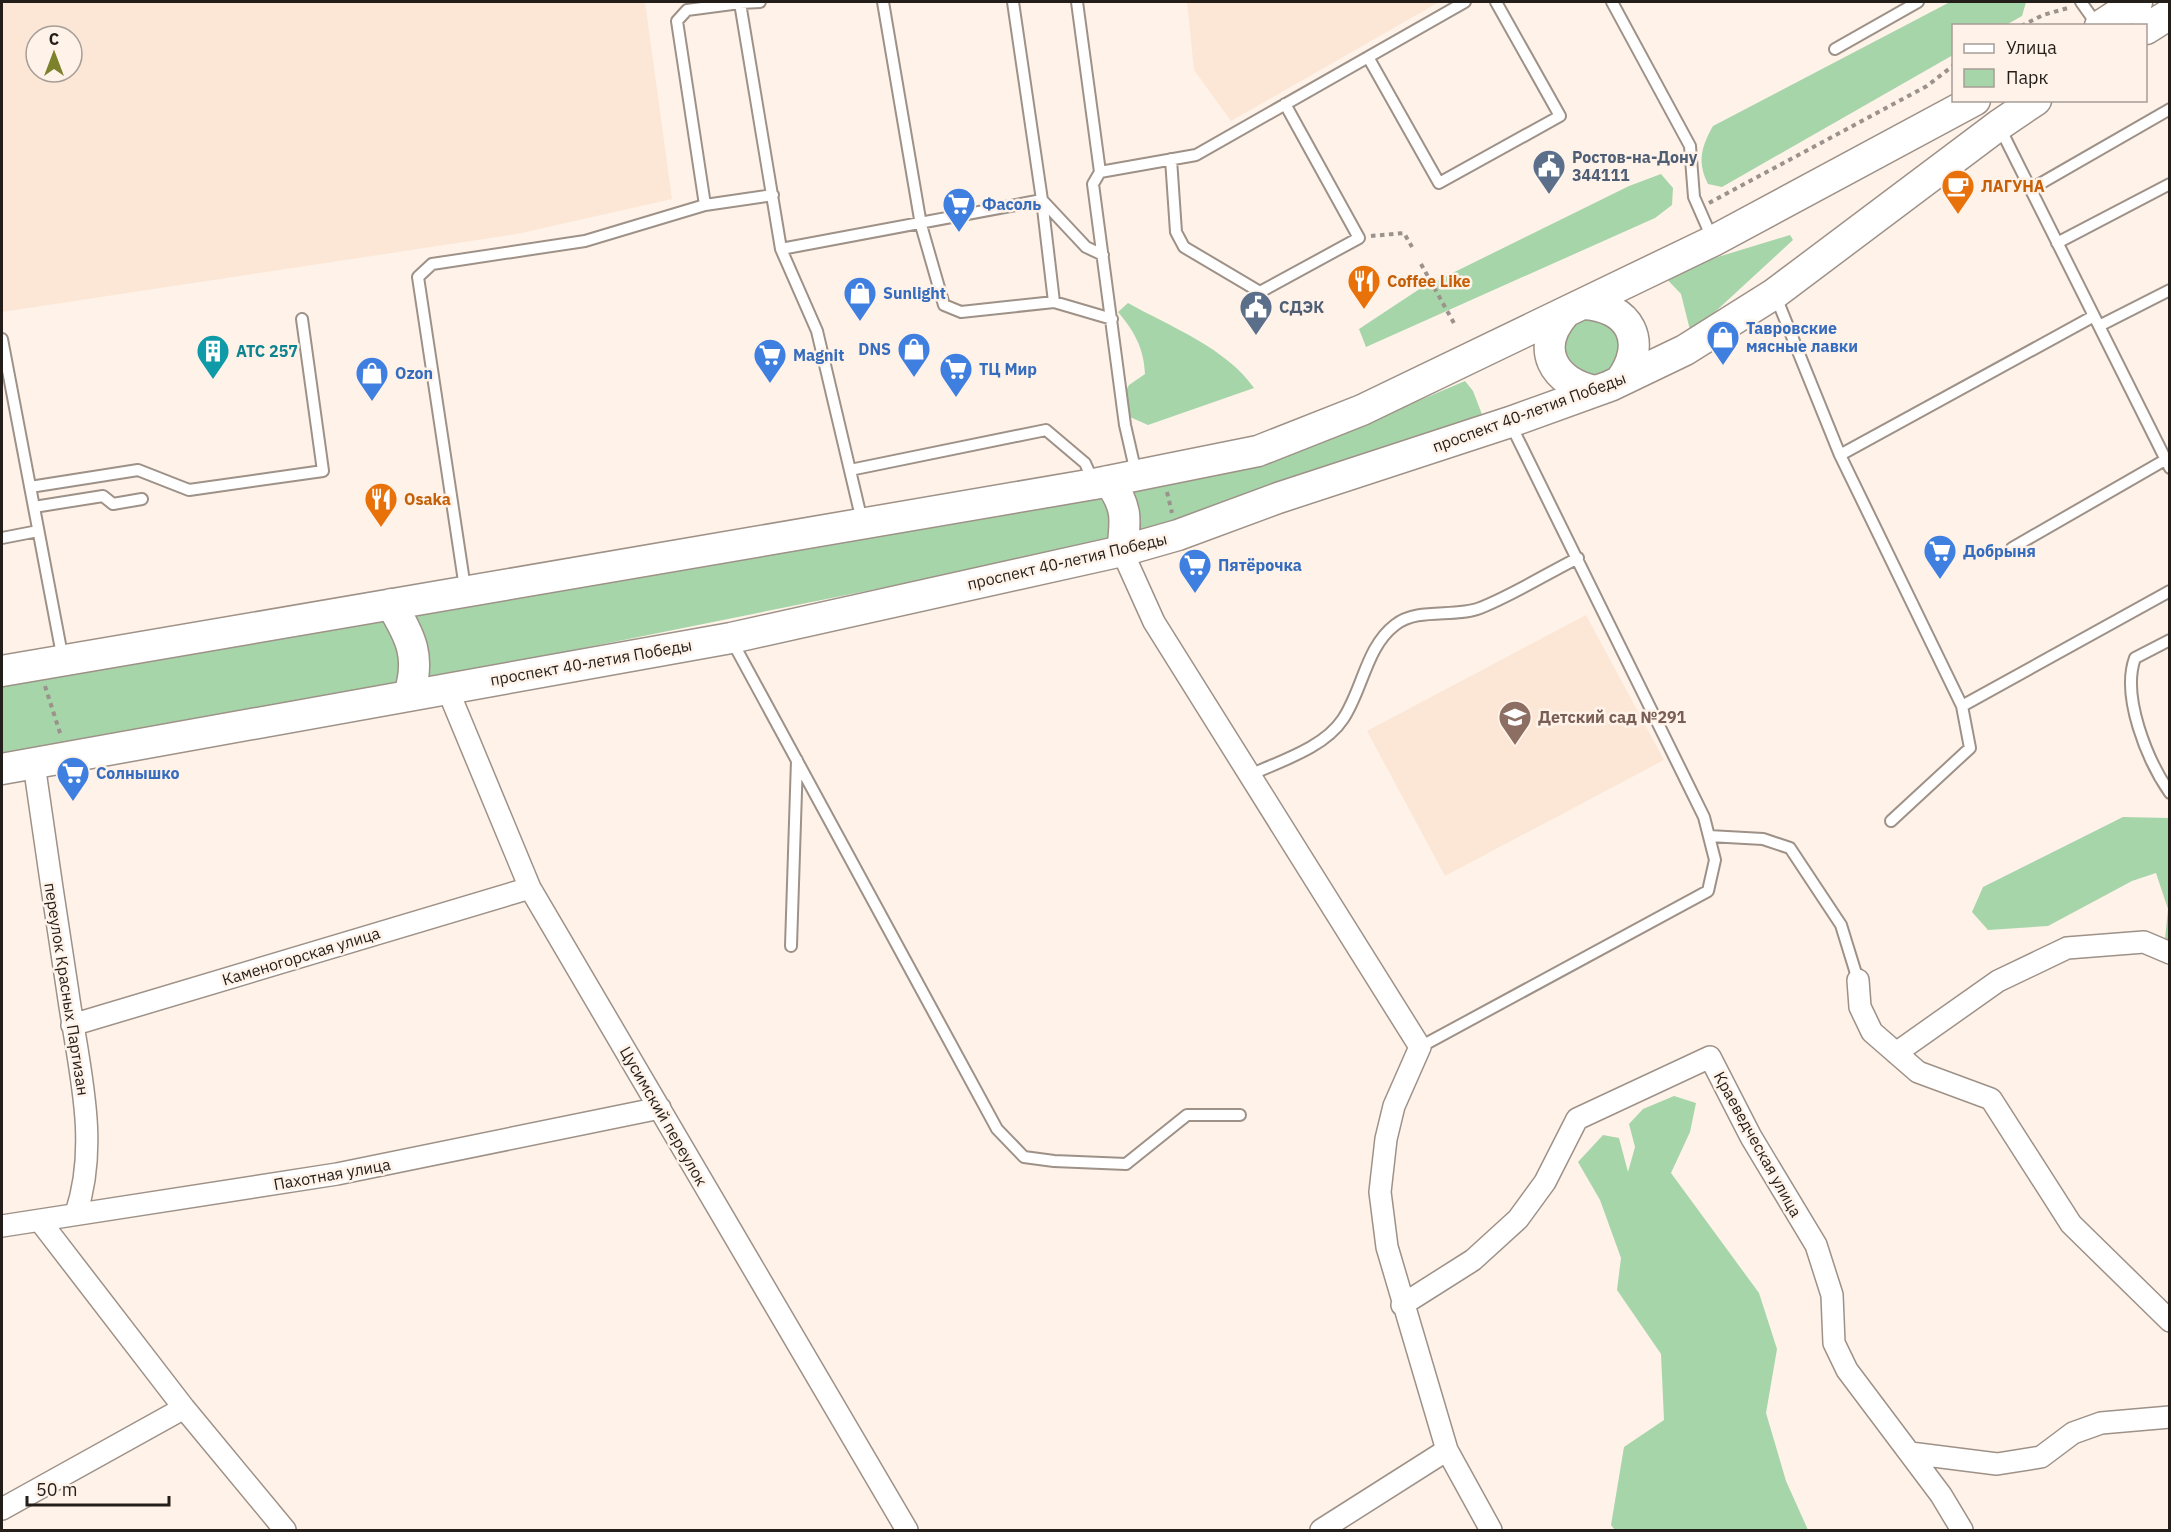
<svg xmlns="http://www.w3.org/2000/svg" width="2171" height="1532" font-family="'IBM Plex Sans',sans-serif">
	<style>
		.built { fill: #fce7d6; fill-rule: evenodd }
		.green { fill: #a6d5a9 }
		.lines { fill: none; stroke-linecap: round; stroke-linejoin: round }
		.lane-casing { stroke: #9e9187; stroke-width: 14 }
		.street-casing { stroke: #9e9187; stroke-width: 24 }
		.secondary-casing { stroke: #9e9187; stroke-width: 33 }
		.path { stroke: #9b928c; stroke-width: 4; stroke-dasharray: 4.5 4.5; stroke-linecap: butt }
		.lane { stroke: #fff; stroke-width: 10 }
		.street { stroke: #fff; stroke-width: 21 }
		.secondary { stroke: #fff; stroke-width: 30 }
		.labels { text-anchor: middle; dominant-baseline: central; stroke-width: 5; stroke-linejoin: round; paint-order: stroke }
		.service-label { font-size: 16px; font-weight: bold; fill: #4e5e75; stroke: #fef2e9; text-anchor: start }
		.food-label { font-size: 16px; font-weight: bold; fill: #c56008; stroke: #fef2e9; text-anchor: start }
		.shop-label { font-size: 16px; font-weight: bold; fill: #366cbe; stroke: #fef2e9; text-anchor: start }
		.culture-label { font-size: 16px; font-weight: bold; fill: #0d838f; stroke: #fef2e9; text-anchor: start }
		.street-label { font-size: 16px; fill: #231e1a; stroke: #fef2e9 }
		.education-label { font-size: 16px; font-weight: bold; fill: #785e54; stroke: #fef2e9; text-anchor: start }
	</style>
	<rect width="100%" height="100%" fill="#fef2e9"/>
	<path class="built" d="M3,2H645L672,199L517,234L2,312ZM36,36H72V72H36Z
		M1187,2H1439L1231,121L1194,70Z
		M1586,615L1664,760L1445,876L1367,731Z"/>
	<path class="green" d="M1950,2H2026L2022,16L2006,25L1954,26L1953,55L1722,187L1708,184C1697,163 1701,147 1713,126Z
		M1661,174L1673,188L1672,205L1655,218L1366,347L1359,329L1418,290L1629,186Z
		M1790,235L1793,240L1691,334L1681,294L1662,274Z
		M1128,303C1171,327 1226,348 1254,388L1148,425L1130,417L1122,398L1129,385L1145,374C1144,348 1134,331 1118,312Z
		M1599,313L1627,342L1611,378L1571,377L1557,338L1565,324Z
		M1465,381L1473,391L1483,417L1132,534L1125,488L1366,423Z
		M1089,496L1100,498L1108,509L1111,536L1100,544L425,680L420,633L416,616Z
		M380,621L393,624L400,636L402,685L2,753V685Z
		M2123,817L2169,818V951L2164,950L2168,909L2156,873L2132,881L2048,926L1988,930L1972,912L1983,887Z
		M1674,1096L1696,1103L1690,1132L1671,1173L1759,1293L1777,1349L1766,1413L1786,1481L1808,1530H1615L1611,1525L1624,1447L1664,1420L1661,1354L1617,1290L1621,1258L1600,1200L1578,1162L1603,1135L1619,1138L1628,1172L1635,1147L1629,1124L1643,1109Z"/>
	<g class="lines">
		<defs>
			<path id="lane" d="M760,2L740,3L781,249L817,331L862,521
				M883,2L921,225L944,305L961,312L1054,302L1112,319
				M1013,2L1042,200L1086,247L1103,255
				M1077,2L1100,172L1093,184L1125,425L1136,473
				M1612,2L1690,146L1694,197L1712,238
				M2081,2L2098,26
				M1835,49L1918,2
				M1368,57L1439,183L1560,116L1496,2
				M2000,128L2170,468
				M1171,159L1176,232L1184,247L1260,292L1359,238L1285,104
				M1100,172L1196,155L1465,2
				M2031,189L2170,109
				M705,205L677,21L687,10L740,3
				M2057,243L2170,184
				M781,249L1042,200L1054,302
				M1776,297L1840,455L1962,706L1970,748L1891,821
				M2099,326L2170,290
				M2,339L63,660
				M1840,455L2094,316
				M850,470L1046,430L1085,463L1094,483
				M30,487L138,470L189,490L323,471L302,319
				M34,507L103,496L113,504L142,499
				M2,538L38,531
				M2012,548L2165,460
				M465,588L418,277L432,264L585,241L705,205L773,195
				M2170,640L2135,658C2121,696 2147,760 2170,793
				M732,641L997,1129L1024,1157L1054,1161L1126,1164L1187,1115H1240
				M1962,706L2170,591
				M1250,775C1280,761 1324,748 1343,719C1363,689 1366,647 1395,625C1418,607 1454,618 1480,608C1513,595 1546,574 1578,558
				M1709,836L1763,839L1790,848L1841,925L1858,980
				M791,946L797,760
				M1420,1047L1708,891L1715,860L1704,817L1510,423"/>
			<path id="street" d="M1122,551L1154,622L1420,1047L1394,1106L1386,1139L1380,1192L1387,1247L1447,1450L1491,1530
				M447,688L530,888L907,1530
				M34,764C45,840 56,917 68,993C78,1065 100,1142 76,1213
				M1858,980L1860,1007L1872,1032L1918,1072L1991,1099L2071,1224L2170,1321
				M72,1025L530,888
				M1896,1053L1998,981L2067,948L2144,942L2170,953
				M40,1221L184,1408L285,1530
				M2,1226L337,1174L660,1108
				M1402,1305L1473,1260L1518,1219L1545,1182L1577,1119L1710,1057L1751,1137L1816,1245L1832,1295L1834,1343L1847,1370L1941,1495L1962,1530
				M1910,1453L1997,1464L2041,1457L2073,1433L2101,1423L2170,1417
				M2,1509L184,1408
				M1321,1530L1447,1450"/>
			<path id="secondary" d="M2100,26L2137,2
				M2146,29L2170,14
				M1583,304C1630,306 1649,342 1620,381
				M1565,313C1534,348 1553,383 1596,391
				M1108,481C1128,505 1126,521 1122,551
				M391,604C411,637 421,657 409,695
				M2,671L1094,484L1258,451L1362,410L1713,241L1975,100
				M2,769L731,638L1122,551L1178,535L1278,498L1510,422L1610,386L1685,350L1774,294L1999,125L2036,100"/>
		</defs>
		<use href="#lane" class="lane-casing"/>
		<use href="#street" class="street-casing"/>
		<use href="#secondary" class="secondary-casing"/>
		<path class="path" d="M2021,26L2043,15L2068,8
			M1709,203L1927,86L1954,65
			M1371,236L1404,233L1412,247
			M1421,264L1455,325
			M1167,492L1172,513
			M45,686L61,736"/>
		<use href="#lane" class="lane"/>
		<use href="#street" class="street"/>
		<use href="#secondary" class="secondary"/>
	</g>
	<defs>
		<symbol id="civic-pin" viewBox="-11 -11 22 30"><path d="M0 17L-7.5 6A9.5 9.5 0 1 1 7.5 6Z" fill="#5c6f8a" stroke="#fef2e9"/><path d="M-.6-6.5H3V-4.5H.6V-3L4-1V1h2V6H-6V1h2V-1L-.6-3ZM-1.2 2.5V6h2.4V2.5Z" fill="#fff"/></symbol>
		<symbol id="cafe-pin" viewBox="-11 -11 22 30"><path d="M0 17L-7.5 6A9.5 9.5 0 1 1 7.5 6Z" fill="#e8710a" stroke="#fef2e9"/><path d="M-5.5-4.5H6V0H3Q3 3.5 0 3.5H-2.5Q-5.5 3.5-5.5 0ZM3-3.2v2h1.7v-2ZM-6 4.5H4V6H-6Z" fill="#fff"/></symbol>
		<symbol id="supermarket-pin" viewBox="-11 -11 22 30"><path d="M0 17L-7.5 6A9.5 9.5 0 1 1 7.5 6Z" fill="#3f7fe0" stroke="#fef2e9"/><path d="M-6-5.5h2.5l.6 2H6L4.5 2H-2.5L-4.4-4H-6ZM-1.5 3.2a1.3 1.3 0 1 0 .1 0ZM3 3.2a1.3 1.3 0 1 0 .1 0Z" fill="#fff"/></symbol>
		<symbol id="restaurant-pin" viewBox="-11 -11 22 30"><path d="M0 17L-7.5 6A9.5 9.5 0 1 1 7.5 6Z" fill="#e8710a" stroke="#fef2e9"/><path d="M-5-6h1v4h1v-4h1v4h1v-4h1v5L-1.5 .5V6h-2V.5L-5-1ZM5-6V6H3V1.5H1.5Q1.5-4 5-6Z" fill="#fff"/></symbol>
		<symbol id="shop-pin" viewBox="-11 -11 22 30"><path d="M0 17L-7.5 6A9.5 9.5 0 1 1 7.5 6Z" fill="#3f7fe0" stroke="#fef2e9"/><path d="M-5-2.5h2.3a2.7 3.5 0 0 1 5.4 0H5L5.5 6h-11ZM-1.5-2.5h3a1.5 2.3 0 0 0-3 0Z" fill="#fff"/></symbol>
		<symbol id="building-pin" viewBox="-11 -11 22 30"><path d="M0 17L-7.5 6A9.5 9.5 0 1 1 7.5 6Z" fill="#0f9aa8" stroke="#fef2e9"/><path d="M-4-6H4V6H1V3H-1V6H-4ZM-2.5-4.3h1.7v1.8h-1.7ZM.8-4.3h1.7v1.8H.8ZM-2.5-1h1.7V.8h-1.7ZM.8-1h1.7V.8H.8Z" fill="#fff"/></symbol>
		<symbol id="school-pin" viewBox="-11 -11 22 30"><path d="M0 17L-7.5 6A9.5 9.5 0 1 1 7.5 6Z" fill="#8d6e63" stroke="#fef2e9"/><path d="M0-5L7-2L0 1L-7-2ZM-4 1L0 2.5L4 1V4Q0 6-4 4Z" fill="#fff"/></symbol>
	</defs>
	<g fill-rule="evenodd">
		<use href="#civic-pin" x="1530" y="147" width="38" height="52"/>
		<use href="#cafe-pin" x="1939" y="167" width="38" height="52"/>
		<use href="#supermarket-pin" x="940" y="185" width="38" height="52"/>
		<use href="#restaurant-pin" x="1345" y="262" width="38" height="52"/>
		<use href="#shop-pin" x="841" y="274" width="38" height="52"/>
		<use href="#civic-pin" x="1237" y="288" width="38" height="52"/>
		<use href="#shop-pin" x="1704" y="318" width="38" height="52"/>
		<use href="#shop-pin" x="895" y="330" width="38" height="52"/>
		<use href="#building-pin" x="194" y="332" width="38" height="52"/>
		<use href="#supermarket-pin" x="751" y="336" width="38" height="52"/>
		<use href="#supermarket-pin" x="937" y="350" width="38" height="52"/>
		<use href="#shop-pin" x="353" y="354" width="38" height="52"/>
		<use href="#restaurant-pin" x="362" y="480" width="38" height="52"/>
		<use href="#supermarket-pin" x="1921" y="532" width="38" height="52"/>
		<use href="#supermarket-pin" x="1176" y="546" width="38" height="52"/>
		<use href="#school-pin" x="1496" y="698" width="38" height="52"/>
		<use href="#supermarket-pin" x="54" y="754" width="38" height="52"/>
	</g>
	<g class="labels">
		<g class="service-label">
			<text x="1572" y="157">Ростов-на-Дону<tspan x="1572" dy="18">344111</tspan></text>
			<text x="1279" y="307">СДЭК</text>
		</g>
		<g class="food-label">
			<text x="1981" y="186">ЛАГУНА</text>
			<text x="1387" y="281">Coffee Like</text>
			<text x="404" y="499">Osaka</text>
		</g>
		<g class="shop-label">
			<text x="982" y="204">Фасоль</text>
			<text x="883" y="293">Sunlight</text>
			<text x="1746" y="328">Тавровские<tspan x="1746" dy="18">мясные лавки</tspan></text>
			<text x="891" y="349" text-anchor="end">DNS</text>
			<text x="793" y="355">Magnit</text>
			<text x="979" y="369">ТЦ Мир</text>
			<text x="395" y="373">Ozon</text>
			<text x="1963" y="551">Добрыня</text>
			<text x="1218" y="565">Пятёрочка</text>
			<text x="96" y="773">Солнышко</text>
		</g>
		<g class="culture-label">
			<text x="236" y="351">АТС 257</text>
		</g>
		<g class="street-label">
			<text transform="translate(1529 412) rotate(-20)">проспект 40-летия Победы</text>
			<text transform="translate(1067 561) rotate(-13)">проспект 40-летия Победы</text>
			<text transform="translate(591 662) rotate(-10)">проспект 40-летия Победы</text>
			<text transform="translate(301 956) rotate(-17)">Каменогорская улица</text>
			<text transform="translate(67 989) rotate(81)">переулок Красных Партизан</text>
			<text transform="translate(664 1116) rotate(60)">Цусимский переулок</text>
			<text transform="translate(1758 1144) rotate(61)">Краеведческая улица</text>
			<text transform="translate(332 1174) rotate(-10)">Пахотная улица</text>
		</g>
		<g class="education-label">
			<text x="1538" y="717">Детский сад №291</text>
		</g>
	</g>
	<rect width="2171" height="1532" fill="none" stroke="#231e1a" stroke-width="6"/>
	<rect x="1952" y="24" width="195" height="78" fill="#fef2e9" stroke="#a69d96" stroke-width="1.5"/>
	<rect x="1964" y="44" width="30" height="9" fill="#ffffff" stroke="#a69d96" stroke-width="1.5"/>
	<text x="2006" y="54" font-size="18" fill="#231e1a">Улица</text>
	<rect x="1964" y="69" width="30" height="18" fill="#a6d5a9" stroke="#a69d96" stroke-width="1.5"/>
	<text x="2006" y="84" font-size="18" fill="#231e1a">Парк</text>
	<g transform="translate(54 54)"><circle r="28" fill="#fef2e9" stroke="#a69d96" stroke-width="1.5"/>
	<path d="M0-4.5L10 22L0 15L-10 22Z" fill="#7c812b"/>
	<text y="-9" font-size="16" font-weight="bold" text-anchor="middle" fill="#231e1a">С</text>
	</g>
	<path d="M27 1496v9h142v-9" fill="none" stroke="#231e1a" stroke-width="3"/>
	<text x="36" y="1496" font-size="18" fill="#231e1a" stroke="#fef2e9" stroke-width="4.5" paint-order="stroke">50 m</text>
</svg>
